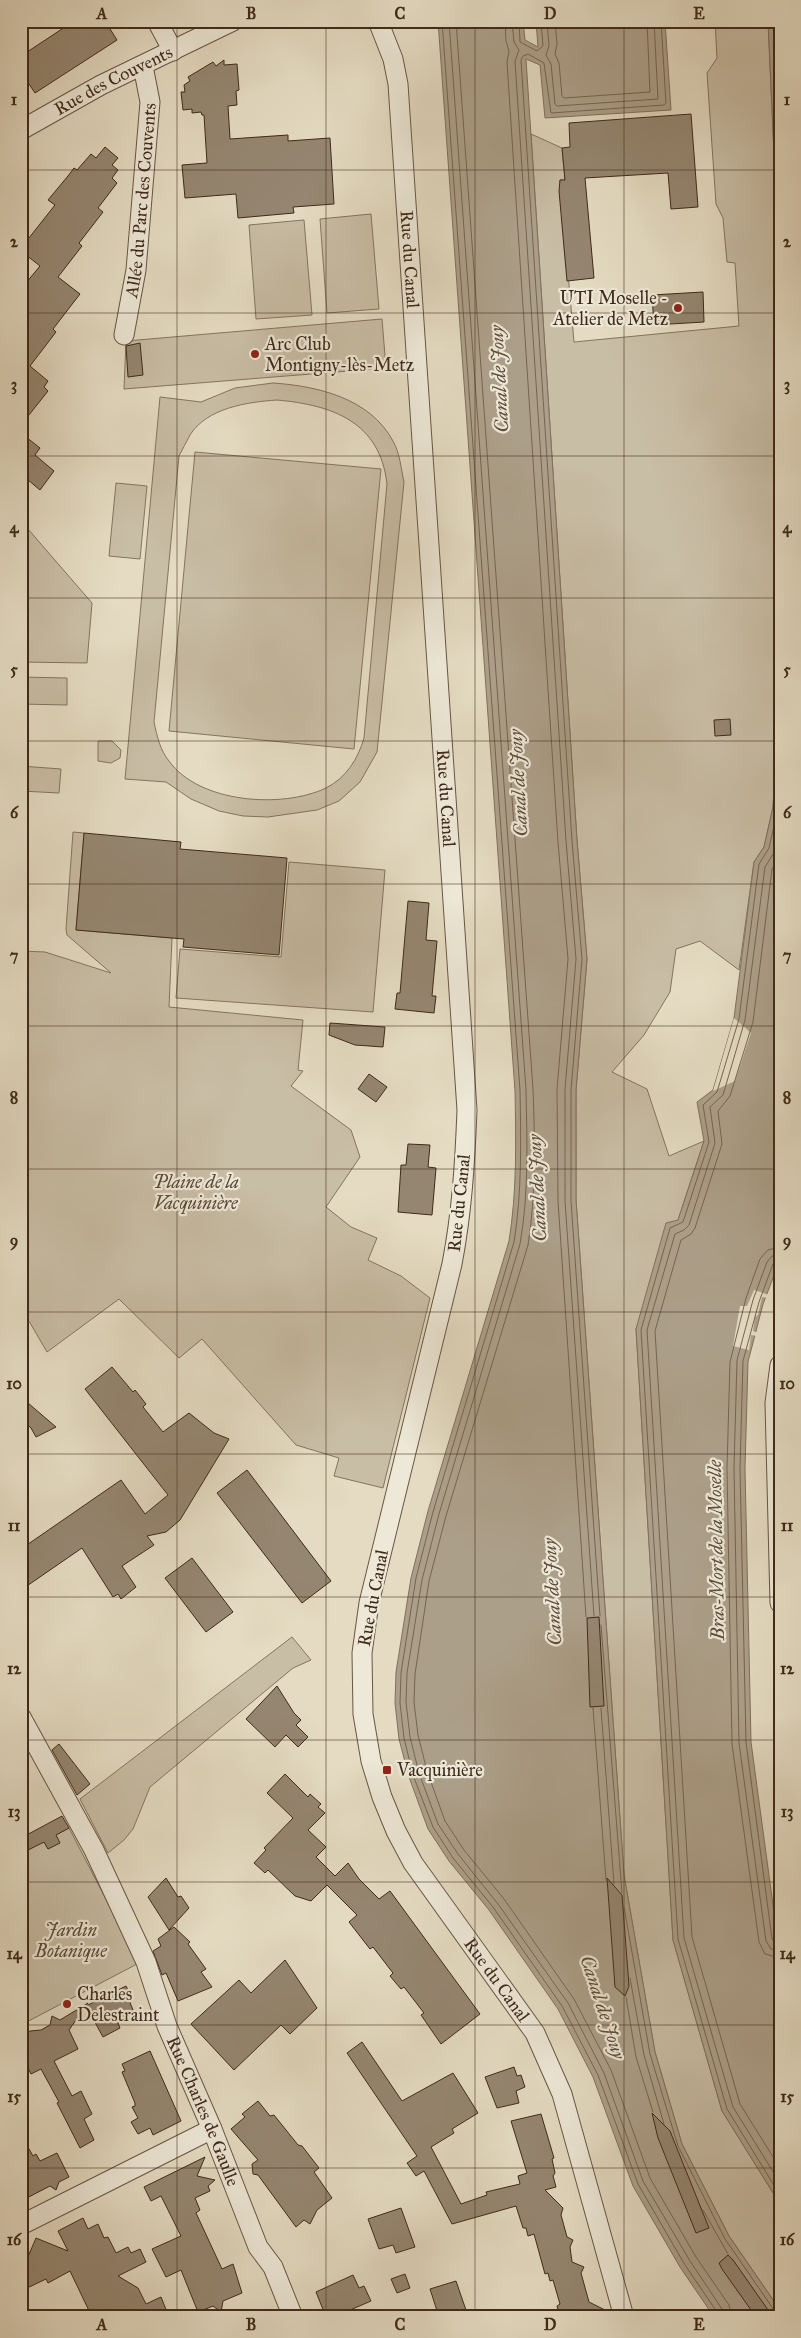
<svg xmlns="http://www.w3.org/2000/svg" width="801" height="2338" font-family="'IM FELL Great Primer',serif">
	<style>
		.green { fill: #c8bda5; stroke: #847460; fill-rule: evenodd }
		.water { fill: #ac9f89; stroke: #80705d }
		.pier { fill: #e4dbc2 }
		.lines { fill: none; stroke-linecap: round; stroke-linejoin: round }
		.shore { stroke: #766452; stroke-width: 1 }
		.building { fill: #958671; stroke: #3f2a1a }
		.minor-casing { stroke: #685644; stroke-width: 21 }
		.minor { stroke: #ede8d7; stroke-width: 19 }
		.grid { fill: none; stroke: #3f2a1a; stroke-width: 1; stroke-opacity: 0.55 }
		.poi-dot { fill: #8f2418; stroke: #ede8d7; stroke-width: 2 }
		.labels { text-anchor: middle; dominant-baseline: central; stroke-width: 4.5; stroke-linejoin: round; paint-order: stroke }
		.street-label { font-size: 18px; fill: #3f2a1a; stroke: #ede8d7 }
		.poi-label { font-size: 18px; fill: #3f2a1a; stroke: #ede8d7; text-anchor: start }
		.park-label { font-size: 18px; font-style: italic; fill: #5a4736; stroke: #ede8d7 }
		.water-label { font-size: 19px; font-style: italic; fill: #604d3b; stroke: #ede8d7 }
		.neatline { fill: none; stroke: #3f2a1a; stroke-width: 2 }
		.grid-label { font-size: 16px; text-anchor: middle; font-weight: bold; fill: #3f2a1a }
	</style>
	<rect width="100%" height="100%" fill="#e4dbc2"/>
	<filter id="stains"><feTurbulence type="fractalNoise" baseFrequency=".004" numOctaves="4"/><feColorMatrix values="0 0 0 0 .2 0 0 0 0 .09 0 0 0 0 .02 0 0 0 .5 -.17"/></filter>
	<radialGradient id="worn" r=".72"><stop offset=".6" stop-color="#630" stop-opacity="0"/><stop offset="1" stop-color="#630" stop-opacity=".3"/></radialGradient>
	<path class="green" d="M715,21H768L780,285V687L773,807L764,847L754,862L739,970L700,941L676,949L670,992L644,1035L612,1072L647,1089L669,1156L704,1141L678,1220L636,1329L673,1940L722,2111L780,2204V2310L729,2236L682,2144L655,2052L624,1875L576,1200V1090L587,959L577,840L531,134L562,148L565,180H560L574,342L739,326L735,263L727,262L723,218L716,204L707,73L717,58Z
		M371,214L379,309L327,313L320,219Z
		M304,220L312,315L256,319L249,225Z
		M382,319L386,368L124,389L126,341Z
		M273,383C317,386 370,398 393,441C400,453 401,469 404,482L377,752L360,782L339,801L317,810L268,817L243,816L219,811L191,799L166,782L125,779L160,397L201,402L235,388ZM277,400C333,405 380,422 387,484L364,738C358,759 346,778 326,788C282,809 199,803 169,761C160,750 157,736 154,722L179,456C183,449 186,442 190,435C207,408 247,402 277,400Z
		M195,452L381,469L354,749L169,731Z
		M116,483L147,486L140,559L109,556Z
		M21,521L92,603L87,663L21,662Z
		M21,677L67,678V705L21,704Z
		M98,741H112L121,750L120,758L111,763L98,761Z
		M21,766L61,769L59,793L21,791Z
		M73,832L84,833L76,930L172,938L169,1007L303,1020L298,1070L303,1071L291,1086L351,1130L360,1157L326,1207L351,1227L377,1238L368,1260L401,1276L430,1298L383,1488L334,1476L339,1458L296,1445L202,1339L179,1358L119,1299L47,1352L29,1321L21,1325V951L45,952L111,973L67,935L66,929Z
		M289,862L385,870L373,1012L176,998L180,949L281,957Z
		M292,1637L311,1660L293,1668L150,1787L133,1829L124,1840L108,1853L80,1799Z
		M69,1828L125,1936L137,1964L21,2025V1843L26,1851Z"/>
	<path class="water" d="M438,21H523L525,40L538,47L536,21H665L671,110L545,118L540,65L526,59L577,840L587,959L576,1090V1200L624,1875L655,2052L682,2144L729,2236L780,2310V2317H714L680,2267L633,2186L593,2077L558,2009L489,1910L449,1861L428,1829L409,1777L399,1739L395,1703L396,1672L411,1578L428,1511L509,1241C517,1192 516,1140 515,1091Z
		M768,21H780V285Z
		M780,687V1260L763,1304L748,1362L745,1468L751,1742L780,1957V2204L722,2111L673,1940L636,1329L666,1223L678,1220L704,1141L697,1102L713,1090L734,1018L754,862L764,847L773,807Z"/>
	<path class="pier" d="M734,1018L751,1033L735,1081L713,1091Z
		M754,1290L769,1295L768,1298L762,1297L758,1315L755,1317L753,1331L758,1333V1336L751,1335L749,1350L733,1346L740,1306H747Z"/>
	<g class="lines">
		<path class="shore" d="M442,21L520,1090C521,1140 522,1193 514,1242L433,1512L416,1578L401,1673L400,1703L404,1738L413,1775L433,1827L453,1858L493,1907L562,2006L598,2075L638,2184L685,2265L717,2312L718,2317
			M449,21L526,1090C527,1141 529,1193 520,1244L439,1514L422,1580L407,1673L406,1702L410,1737L419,1773L438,1824L458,1854L498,1904L568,2003L604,2073L643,2181L690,2261L722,2309L724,2317
			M456,21L533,1089C535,1141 536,1194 528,1245L446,1516L429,1581L415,1674L414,1702L418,1735L427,1771L445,1821L464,1850L504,1899L574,1999L611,2070L650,2178L696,2257L729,2305L732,2317
			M505,21L506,41L509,51L507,62L558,842L568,959L557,1089L558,1201L586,1617
			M512,21L514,42L519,50L515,61L566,841L576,959L565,1089V1201L594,1616
			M519,21L520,42L537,51L543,46L541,21
			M547,21L549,46L546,55L551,64L555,104L557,106L658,99L654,21
			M555,21L557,44L555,54L559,63L562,96L564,98L650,92L647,21
			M773,21L780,162
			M780,777L778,808L769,848L759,864L739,1019L717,1092L703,1105L709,1142L683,1222L670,1228L641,1330L678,1939L727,2109L780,2195
			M780,828L775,851L765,867L745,1020L723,1095L710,1107L715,1143L689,1225L684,1230L675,1234L647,1330L684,1938L733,2107L780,2183
			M780,857L772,869L753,1022L730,1096L718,1111L722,1144L695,1228L691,1234L681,1240L655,1331L692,1937L740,2104L780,2168
			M780,1247L768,1250L760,1259L746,1298L730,1362L727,1468L732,1744L759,1942L765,1954L780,1958
			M780,1255L772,1256L767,1262L753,1300L737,1360L734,1468L739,1743L766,1941L771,1949L780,1951
			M780,1261L773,1264L759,1302L743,1361L740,1468L746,1742L772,1939L775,1943L780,1944
			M600,1616L571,1201V1090L582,959L572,841L521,60L523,56L528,54L544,63L551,113L664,105L666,103L661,21
			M601,1625L622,1893
			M593,1708L606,1880
			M601,1708L614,1884
			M624,1907L650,2054L678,2146L725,2239L774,2310L780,2312
			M630,1978L644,2055L664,2124
			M626,1997L636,2057L653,2112
			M703,2210L728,2254"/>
	</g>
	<path class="building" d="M74,21H105L117,40L35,93L21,72V56Z
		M224,60V65L237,64L239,90L236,91L237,105L228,106L230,139L288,135V141L330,138L334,204L293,207L294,213L238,218L236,194L185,198L182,165L207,163L204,115H202L201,112L192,113V109L183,110L181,92H185L184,85L190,81L188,77L213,62L216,66Z
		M691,114L698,207L671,209L668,173L585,178L594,278L567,281L559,191L560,180H565L562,148L570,147L569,123Z
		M105,147L118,158L112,165L118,170L112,178L117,183L98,208L103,212L79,243L82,246L58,277L80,294L53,329L56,332L30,366L48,381L44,387L48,391L21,425V289L40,266L21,251V248L55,205L48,200L68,176L74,168L77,170L91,154L96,158Z
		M703,292L704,322L654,325L652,295Z
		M140,343L143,375L128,377L126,346Z
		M21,433L40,448L35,455L54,471L40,490L21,474Z
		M730,719L731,735L715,736L714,720Z
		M84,833L181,842L180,849L287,858L279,955L183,947L184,939L76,930Z
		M408,901L429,903L426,940L437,941L432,996H436L434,1013L395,1009L397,993H400Z
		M330,1023L385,1027L383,1047L355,1045L329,1035Z
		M369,1074L387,1087L376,1102L358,1089Z
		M408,1144L430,1145L428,1167L436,1168L432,1215L398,1212L401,1165H406Z
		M112,1367L133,1392L135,1390L146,1404L143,1407L163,1432L189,1413L214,1433L229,1439L180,1520L166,1532L147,1536L154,1545L122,1566L136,1587L121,1599L118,1594L113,1597L82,1548L21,1590V1549L121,1480L145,1514L168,1495L85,1389Z
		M21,1397L56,1427L36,1437L31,1428L21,1419Z
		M247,1470L331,1581L302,1603L217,1493Z
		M192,1558L233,1612L206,1632L165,1578Z
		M599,1617L604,1706L590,1707L587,1618Z
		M277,1686L294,1713L301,1720L296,1725L308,1737L298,1747L286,1735L275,1747L246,1719Z
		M59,1744L90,1784L77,1795L52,1750Z
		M285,1774L308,1797L310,1794L321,1804L318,1807L325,1813L308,1830L326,1847L316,1857L335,1876L348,1863L359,1879L379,1899L390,1891L480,2014L441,2044L421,2015L424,2013L404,1987L401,1989L390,1976L393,1973L373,1947L370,1949L349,1922L357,1915L327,1885L311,1901L295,1896L268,1870L265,1873L254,1863L266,1850L264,1848L293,1818L267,1793Z
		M62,1816L69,1828L56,1835L60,1843L48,1849L44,1842L26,1851L21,1843V1838Z
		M166,1878L178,1897L181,1896L189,1908L169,1930L148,1897Z
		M607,1878L622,1895L629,1986L625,1996L615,1987Z
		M174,1927L190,1942L188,1944L206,1969L201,1972L212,1987L178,2001L166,1973L162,1975L153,1951L161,1946L158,1939Z
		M285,1960L317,2008L290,2034L281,2025L234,2070L191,2024L239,1980L251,1993Z
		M126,1986L130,1994L129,2000L133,2010L120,2018L122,2021L118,2023L120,2028L103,2037L86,2006Z
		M88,2003L69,2030L78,2049L54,2061L72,2096L81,2091L92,2114L84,2119L94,2140L80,2148L57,2103L59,2102L41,2069L31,2074L25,2062L21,2064V2037L30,2031L41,2030L50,2025L52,2016L60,2020Z
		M362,2042L402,2101L453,2073L478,2113L452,2129L454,2133L431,2147L461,2204L487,2195L486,2192L520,2184L518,2176L527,2173L511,2121L541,2114L554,2158L552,2159L555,2173L553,2176L556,2187L545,2190L563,2208L561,2215L567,2237L573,2240L570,2247L572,2262L584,2267L581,2273L589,2302L605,2310L581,2317H560L557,2306L560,2304L553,2280L550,2281L548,2273L545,2274L534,2234L528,2236L526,2228H523L516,2206L452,2224L424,2171L416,2176L407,2163L417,2156L347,2053Z
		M150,2051L181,2121L153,2135L150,2128L138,2134L131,2122L138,2118L132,2107L135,2106V2103L122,2072L125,2071L122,2064Z
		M514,2067L517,2076L521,2075L525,2087L516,2091L519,2103L497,2108L485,2077Z
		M258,2101L270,2116L274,2115L298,2145L302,2146L319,2168L314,2172L332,2198L317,2210L310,2224L304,2220L296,2227L258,2175L253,2174L252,2164L258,2160L231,2129L245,2117L242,2114Z
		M652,2113L670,2131L709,2228L696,2233L658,2138Z
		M21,2135L33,2156L36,2154L40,2161L57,2153L69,2177L59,2182L56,2190L50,2186L21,2201Z
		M205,2157L197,2176L215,2180L208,2186L210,2191L195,2198L200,2210L196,2213L222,2269L233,2264L242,2293L223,2301L221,2312L213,2306L198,2312L181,2270L166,2277L152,2249L181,2236L161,2196L151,2201L144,2187Z
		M401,2208L415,2247L396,2253L393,2245L379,2249L368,2219Z
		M83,2218L88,2229L98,2224L104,2238L108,2237L116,2253L128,2247L131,2253L140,2249L146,2262L118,2276L138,2288L146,2304L161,2297L169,2317H92L70,2271L48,2283L46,2279L21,2291V2273L36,2238L68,2251L58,2231Z
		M728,2255L733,2260L773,2317H756L722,2269L719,2263Z
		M405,2274L410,2288L397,2293L391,2279Z
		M353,2275L359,2288L364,2286L371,2301L334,2317H326L316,2292Z
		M456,2281L467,2313L457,2317H439L430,2289Z"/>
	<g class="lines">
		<defs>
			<g id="minor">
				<path d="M157,21L173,51"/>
				<path id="s1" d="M378,21L393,59L398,84L467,1110C465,1162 462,1212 452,1264L369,1603L362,1653L363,1714L371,1761L382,1797L396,1831L413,1863L535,2033L562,2094L624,2317"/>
				<path id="s2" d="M21,130L101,85L233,21"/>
				<path id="s3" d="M124,335L136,270L150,102L143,66"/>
				<path d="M780,1365L775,1403L780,1603"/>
				<path id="s4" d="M21,1717L94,1850L146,1962L167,2026L212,2129L258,2247L273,2267L293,2317"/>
				<path d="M21,2225L212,2129"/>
			</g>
		</defs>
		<use href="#minor" class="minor-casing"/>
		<use href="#minor" class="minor"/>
	</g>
	<path class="grid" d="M177,21V2317M326,21V2317M475,21V2317M624,21V2317M21,170H780M21,313H780M21,456H780M21,598H780M21,741H780M21,884H780M21,1026H780M21,1169H780M21,1312H780M21,1454H780M21,1597H780M21,1740H780M21,1882H780M21,2025H780M21,2168H780"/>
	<g class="poi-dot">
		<circle cx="678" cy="308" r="5"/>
		<circle cx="255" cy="354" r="5"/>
		<rect x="382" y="1765" width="10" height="10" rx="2.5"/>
		<circle cx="67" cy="2004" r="5"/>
	</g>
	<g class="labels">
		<g class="street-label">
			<text stroke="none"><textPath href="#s2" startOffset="105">Rue des Couvents</textPath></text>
			<text stroke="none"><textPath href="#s3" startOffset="136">Allée du Parc des Couvents</textPath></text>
			<text stroke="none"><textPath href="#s1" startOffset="242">Rue du Canal</textPath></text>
			<text stroke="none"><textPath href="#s1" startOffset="782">Rue du Canal</textPath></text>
			<text transform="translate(459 1203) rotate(-84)">Rue du Canal</text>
			<text transform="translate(373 1598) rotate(-79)">Rue du Canal</text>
			<text stroke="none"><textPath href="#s1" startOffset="2012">Rue du Canal</textPath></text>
			<text stroke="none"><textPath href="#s4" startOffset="435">Rue Charles de Gaulle</textPath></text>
		</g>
		<g class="poi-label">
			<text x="668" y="298" text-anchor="end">UTI Moselle -<tspan x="668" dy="21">Atelier de Metz</tspan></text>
			<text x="265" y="344">Arc Club<tspan x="265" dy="21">Montigny-lès-Metz</tspan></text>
			<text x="397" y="1770">Vacquinière</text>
			<text x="77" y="1994">Charles<tspan x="77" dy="21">Delestraint</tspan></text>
		</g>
		<g class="park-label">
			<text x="196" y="1182">Plaine de la<tspan x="196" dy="21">Vacquinière</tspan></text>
			<text x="71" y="1930">Jardin<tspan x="71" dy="21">Botanique</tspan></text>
		</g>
		<g class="water-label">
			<text transform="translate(499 379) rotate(-93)">Canal de Jouy</text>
			<text transform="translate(518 783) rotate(-93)">Canal de Jouy</text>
			<text transform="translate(537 1188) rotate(-93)">Canal de Jouy</text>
			<text transform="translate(716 1550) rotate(-91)">Bras-Mort de la Moselle</text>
			<text transform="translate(552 1592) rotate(-93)">Canal de Jouy</text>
			<text transform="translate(603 2007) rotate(72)">Canal de Jouy</text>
		</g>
	</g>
	<rect width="801" height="2338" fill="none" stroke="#e4dbc2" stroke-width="55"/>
	<rect x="28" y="28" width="746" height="2282" class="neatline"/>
	<g class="grid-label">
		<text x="102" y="19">A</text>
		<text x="251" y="19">B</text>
		<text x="400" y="19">C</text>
		<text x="550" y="19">D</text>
		<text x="699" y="19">E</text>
		<text x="14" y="105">1</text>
		<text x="787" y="105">1</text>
		<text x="14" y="247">2</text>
		<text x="787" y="247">2</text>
		<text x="14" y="390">3</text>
		<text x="787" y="390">3</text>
		<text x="14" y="533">4</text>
		<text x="787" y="533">4</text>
		<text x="14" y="675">5</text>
		<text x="787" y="675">5</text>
		<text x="14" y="818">6</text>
		<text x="787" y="818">6</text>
		<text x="14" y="961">7</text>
		<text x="787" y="961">7</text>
		<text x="14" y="1103">8</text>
		<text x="787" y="1103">8</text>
		<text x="14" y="1246">9</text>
		<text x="787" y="1246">9</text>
		<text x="14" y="1389">10</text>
		<text x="787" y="1389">10</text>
		<text x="14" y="1531">11</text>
		<text x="787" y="1531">11</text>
		<text x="14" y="1674">12</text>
		<text x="787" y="1674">12</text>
		<text x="14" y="1817">13</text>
		<text x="787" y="1817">13</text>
		<text x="14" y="1959">14</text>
		<text x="787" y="1959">14</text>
		<text x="14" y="2102">15</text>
		<text x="787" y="2102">15</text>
		<text x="14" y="2245">16</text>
		<text x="787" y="2245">16</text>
		<text x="102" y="2330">A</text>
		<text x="251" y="2330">B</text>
		<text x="400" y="2330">C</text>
		<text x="550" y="2330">D</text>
		<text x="699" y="2330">E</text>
	</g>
	<rect width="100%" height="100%" filter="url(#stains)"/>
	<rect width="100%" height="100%" fill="url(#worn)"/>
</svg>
